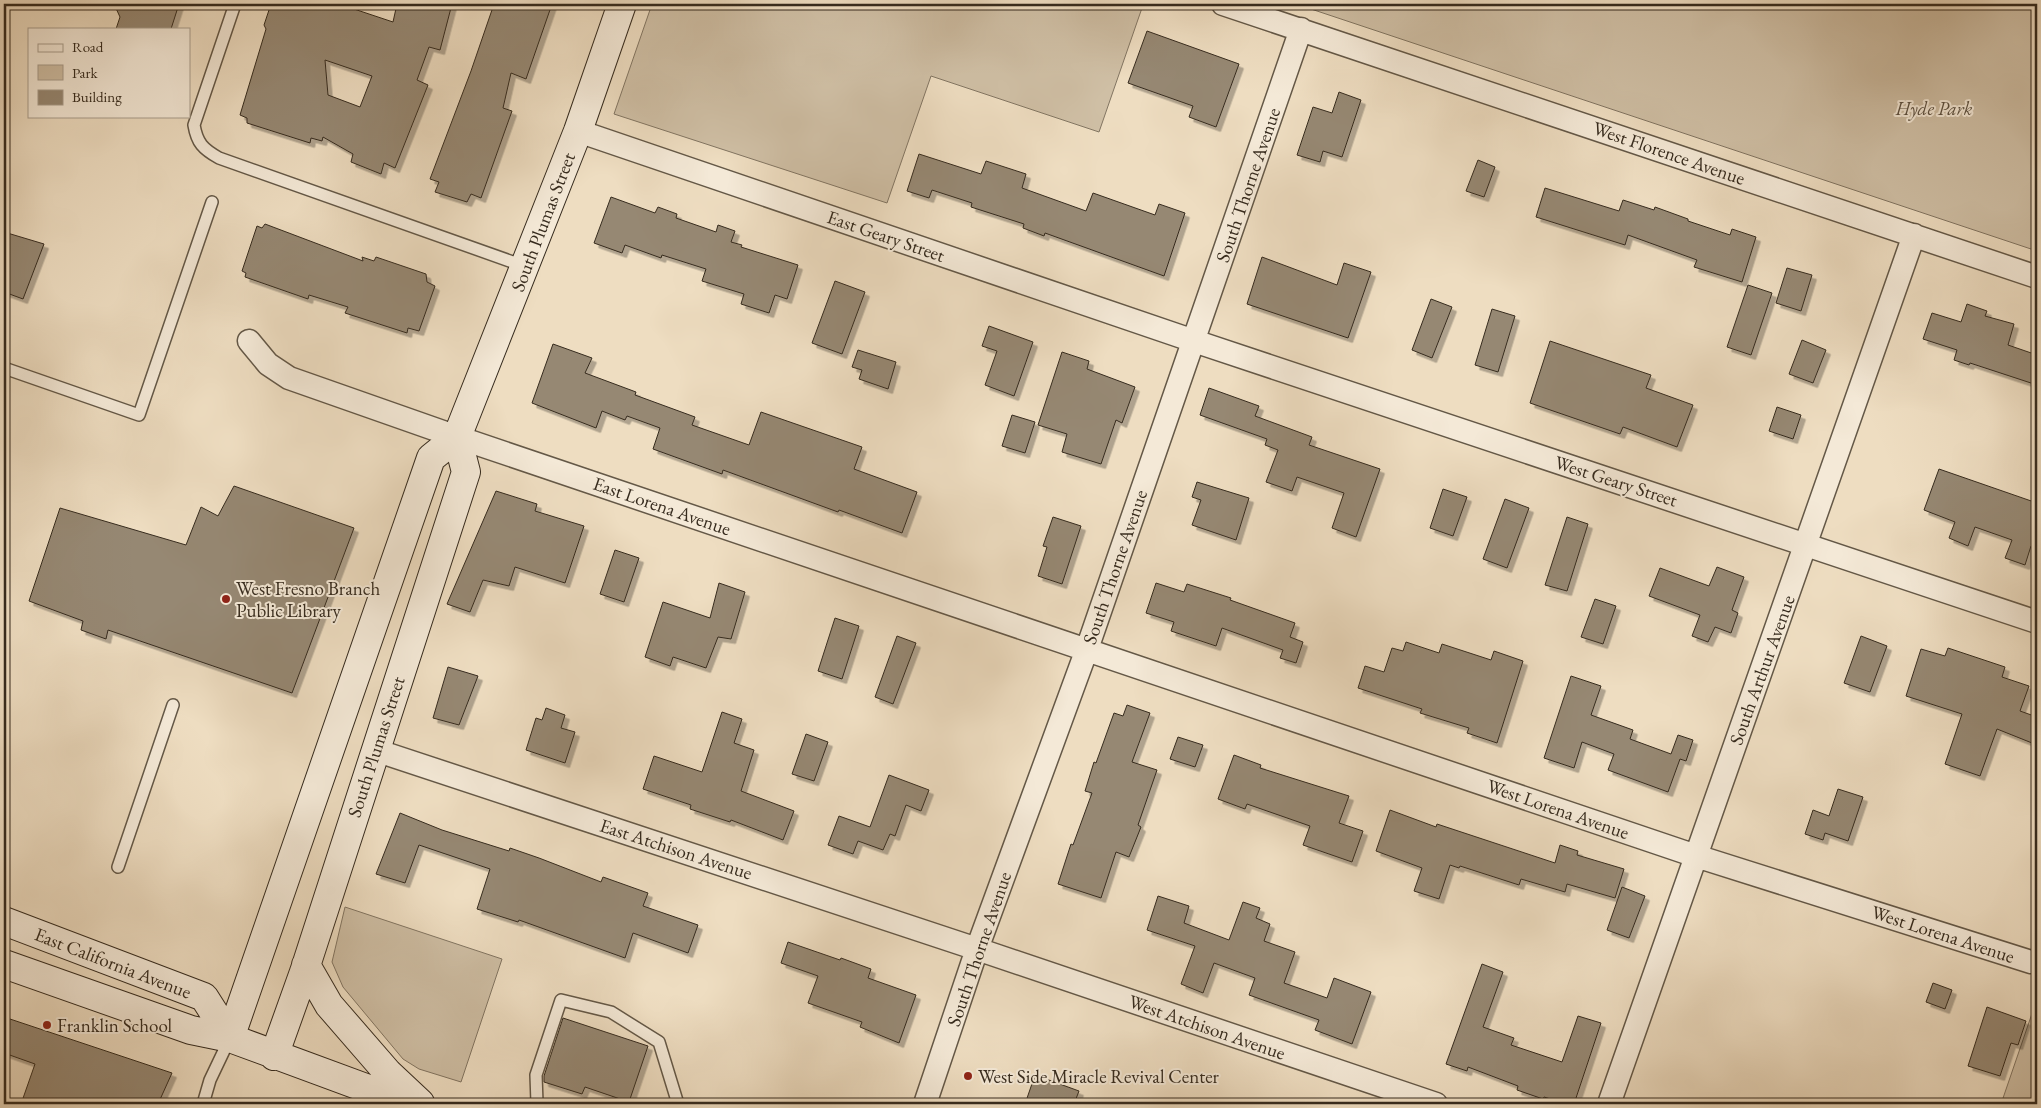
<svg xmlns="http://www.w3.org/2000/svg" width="2041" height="1108" font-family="'EB Garamond',serif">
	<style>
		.green { fill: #cfbfa5; stroke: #827562 }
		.building { fill: #968873; stroke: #362b1e; fill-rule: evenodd; filter: url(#shadow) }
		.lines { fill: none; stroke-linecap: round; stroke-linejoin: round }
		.lane-casing { stroke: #645847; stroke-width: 14 }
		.street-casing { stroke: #645847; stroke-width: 25 }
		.secondary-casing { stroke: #362b1e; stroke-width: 30 }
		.lane { stroke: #f4e9d7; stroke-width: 11 }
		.street { stroke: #f4e9d7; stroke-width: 22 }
		.secondary { stroke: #f4e9d7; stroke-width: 28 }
		.poi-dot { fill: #8f2418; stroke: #f4e9d7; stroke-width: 2 }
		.labels { text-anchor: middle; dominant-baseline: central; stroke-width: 4; stroke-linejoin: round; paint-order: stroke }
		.park-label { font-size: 19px; font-style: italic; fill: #5c5040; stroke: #f4e9d7 }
		.street-label { font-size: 19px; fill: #362b1e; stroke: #f4e9d7 }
		.poi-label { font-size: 19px; fill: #362b1e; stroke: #f4e9d7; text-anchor: start }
	</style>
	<defs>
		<filter id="shadow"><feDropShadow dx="4.5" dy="4.5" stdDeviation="0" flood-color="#0004"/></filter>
	</defs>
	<rect width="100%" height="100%" fill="#eeddc1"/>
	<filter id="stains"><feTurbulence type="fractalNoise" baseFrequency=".004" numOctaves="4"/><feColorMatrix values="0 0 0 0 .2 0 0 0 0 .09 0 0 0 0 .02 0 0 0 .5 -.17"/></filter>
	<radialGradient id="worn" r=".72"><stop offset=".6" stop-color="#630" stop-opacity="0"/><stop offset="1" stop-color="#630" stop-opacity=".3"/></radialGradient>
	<path class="green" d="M652,4H1141L1143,5L1099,132L931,76L887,203L614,114Z
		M1297,4H2037V251L1302,6Z
		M345,907L502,959L461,1082L419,1069L403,1059L343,987L332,962Z
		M2037,999V1104H2001Z"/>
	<path class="building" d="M114,4H179L171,29H116L120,17Z
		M271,4H339L393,22L397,4H452L440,50L429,47L417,80L428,85L395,168L384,163L381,174L351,162L353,154L323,137L322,141L311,138L310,143L247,123V118L240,115L266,29L264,25ZM325,60L372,76L360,107L328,95Z
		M494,4H552L526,79L511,73L503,108L512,111L481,198L471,194L467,202L435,192L439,182L430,179L471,71Z
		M1147,31L1239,64L1216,127L1189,117L1193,106L1128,83Z
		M1339,92L1361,100L1342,157L1323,151L1320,162L1297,155L1313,107L1332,113Z
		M919,154L981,174L986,161L1026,174L1022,188L1086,211L1093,193L1155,215L1159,204L1185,213L1164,276L1045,233L1044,236L1023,228L1024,224L971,207L972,203L932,190L929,198L907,191Z
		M1478,160L1495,167L1484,197L1466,191Z
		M1545,188L1619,211L1623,200L1654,210L1655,207L1688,219V221L1730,235L1732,229L1756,237L1742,282L1694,267L1697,260L1628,235L1625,245L1536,217Z
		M611,197L655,213L658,207L677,214L676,218L716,232L718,225L735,231L731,242L742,245L741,247L798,265L787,299L775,295L769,313L741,304L744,294L702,281L706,269L662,255L661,258L625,245L622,253L594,243Z
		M265,224L363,261L362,257L374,261L376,257L426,274L427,282L435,286L419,331L408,328L407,333L345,313L348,307L309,295L308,299L245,277L246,273L242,271L257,226L262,228Z
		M4,232L44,244L23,299L4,292Z
		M1262,257L1337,285L1344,263L1371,272L1348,338L1247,304Z
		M1787,268L1812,275L1801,311L1776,303Z
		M835,281L865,292L842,354L812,343Z
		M1748,285L1772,293L1751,355L1727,347Z
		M1431,299L1452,307L1432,358L1412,350Z
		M1967,304L1987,311L1985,316L2014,324L2008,345L2037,355V385L1970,363L1969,365L1954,360L1957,350L1923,339L1932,313L1961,322Z
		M1492,309L1515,316L1498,372L1475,365Z
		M989,326L1033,342L1014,396L985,385L997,351L982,346Z
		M1802,340L1826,350L1813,383L1789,374Z
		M1550,341L1651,375L1646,388L1693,405L1677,447L1623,427L1620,434L1530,403Z
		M553,344L592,358L585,373L636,392L635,395L695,417L692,425L749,445L761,412L862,447L854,469L917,492L902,533L839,510L838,512L723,470L722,474L653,449L660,428L627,416L625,420L602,411L596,428L532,403Z
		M858,350L896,362L888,389L859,379L862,370L852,367Z
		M1062,352L1089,361L1087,369L1135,387L1122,423L1116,420L1101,464L1062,452L1067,434L1038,425Z
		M1209,388L1259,406L1255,416L1312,437L1309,445L1380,469L1356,537L1332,528L1344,493L1297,477L1292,491L1266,482L1278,450L1265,445L1267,439L1200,415Z
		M1777,407L1801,415L1793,439L1769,431Z
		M1012,415L1035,422L1025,453L1002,446Z
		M1939,469L2037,503V549L2031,546L2025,565L2005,558L2012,540L1975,527L1968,546L1949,538L1955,522L1924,510Z
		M1197,482L1249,498L1236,540L1192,525L1201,500L1192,497Z
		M234,486L354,528L292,693L108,630L106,639L81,630L83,621L29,601L60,508L186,545L201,507L218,516Z
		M1443,489L1467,497L1453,536L1430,528Z
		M496,491L537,504L535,511L584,526L565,583L515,567L509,586L483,580L470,612L447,604Z
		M1505,499L1529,508L1507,568L1483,559Z
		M1053,517L1081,526L1062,584L1038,576L1047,547L1043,546Z
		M1567,517L1588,524L1567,591L1545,585Z
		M615,550L639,558L624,602L600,594Z
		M1717,567L1744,577L1732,610L1738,613L1731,633L1715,627L1708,642L1692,636L1700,615L1649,596L1660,568L1709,586Z
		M719,583L745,592L731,639L718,637L706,668L673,657L670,666L645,657L663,602L710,618Z
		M1156,583L1184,592L1187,584L1231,598L1230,600L1295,623L1290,637L1303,642L1296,663L1280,658L1283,650L1222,628L1216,646L1171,631L1174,622L1146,613Z
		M1595,599L1616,606L1603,644L1581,637Z
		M835,618L859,626L842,679L818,671Z
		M897,636L916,643L893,704L875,697Z
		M1861,636L1887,646L1870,692L1844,683Z
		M1406,642L1439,653L1442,644L1491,660L1494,651L1523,661L1497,743L1467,733L1469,728L1420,713L1422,709L1358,688L1365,666L1384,672L1392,648L1403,651Z
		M1948,648L2005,667L2002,677L2029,686L2020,711L2037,717V745L1997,729L1980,776L1945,764L1962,714L1906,696L1921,649L1945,656Z
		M448,667L478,676L459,725L433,718Z
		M1571,676L1601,686L1591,715L1633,730L1630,739L1671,754L1678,735L1693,740L1686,761L1680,759L1668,792L1608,770L1614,754L1582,742L1574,768L1544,758Z
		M1127,705L1150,713L1132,762L1157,770L1138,825L1141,827L1129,857L1116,852L1101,898L1058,884L1071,844L1073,845L1092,793L1085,791L1094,762L1096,763L1114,713L1123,716Z
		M546,708L565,715L561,728L575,732L565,763L526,750L536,718L542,720Z
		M722,712L742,719L734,743L754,750L741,791L794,811L783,840L731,820L730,822L690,809L691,805L643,789L654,756L702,772Z
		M806,734L828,742L814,781L792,774Z
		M1178,737L1203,745L1195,767L1170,759Z
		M1234,755L1261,765L1260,768L1349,796L1339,823L1363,831L1352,862L1303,845L1310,826L1247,804L1245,809L1218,799Z
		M889,775L929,790L921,811L906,805L895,836L890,834L883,850L858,841L853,854L828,845L839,816L870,827Z
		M1838,789L1863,797L1848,841L1825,833L1823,840L1805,834L1813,810L1829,816Z
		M1390,810L1436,827L1437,824L1555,863L1560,845L1578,851L1577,855L1624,869L1615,898L1567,884L1565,892L1521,879L1519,885L1460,866L1459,868L1450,865L1439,899L1414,891L1422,868L1376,851Z
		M400,813L442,830L509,851L510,848L539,858L601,882L603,877L648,893L643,906L698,925L688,953L633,933L625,958L519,920L518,922L477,909L490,869L419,845L405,883L376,874Z
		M1622,887L1645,896L1629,938L1607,930Z
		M1158,896L1189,906L1184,923L1229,940L1243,902L1260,908L1256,918L1270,924L1264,941L1295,952L1284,983L1327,998L1334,978L1371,992L1352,1044L1315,1030L1319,1020L1249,995L1255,978L1214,963L1203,993L1181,984L1195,946L1147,930Z
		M788,942L840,960L841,958L871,969L868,978L916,995L899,1043L860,1027L862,1022L808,1003L818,976L781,963Z
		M1482,964L1503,972L1483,1027L1514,1038L1511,1045L1562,1062L1578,1016L1601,1023L1574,1104H1567L1544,1097L1543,1099L1517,1090L1518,1086L1468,1067L1467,1071L1446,1064Z
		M1933,983L1952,990L1945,1009L1926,1002Z
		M1987,1007L2026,1021L2018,1045L2011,1043L2000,1076L1968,1066Z
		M4,1017L172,1073L158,1104H21L35,1064L4,1053Z
		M563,1018L648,1046L629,1102L585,1087L582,1094L544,1082V1076Z
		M1035,1075L1079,1091L1074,1104H1025Z"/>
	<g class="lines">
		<defs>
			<path id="lane" d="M235,4L194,125C197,143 203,149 219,158L524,266
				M4,368L139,415L212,202
				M118,867L173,705
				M537,1103L536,1075L561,1000L611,1012L659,1042L678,1104
				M203,1104L210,1080L230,1038"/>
			<path id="street" d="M1223,4L2037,277
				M578,131L1194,341L2037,622
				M249,341L268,364L289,378L457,437L1696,856L2031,962
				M375,750L977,949L1436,1104
				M925,1104L977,949L1087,649L1301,29
				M1609,1104L1914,235"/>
			<path id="secondary" d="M4,921L204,997L230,1038
				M4,964L191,1030L230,1038L409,1104
				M306,965L329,1005L388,1073L420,1103
				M230,1038L431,458L457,437L578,131L622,4
				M274,1056L304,972L466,472L457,437"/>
		</defs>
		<use href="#lane" class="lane-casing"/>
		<use href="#street" class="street-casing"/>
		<use href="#secondary" class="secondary-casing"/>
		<use href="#lane" class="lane"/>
		<use href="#street" class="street"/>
		<use href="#secondary" class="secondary"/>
	</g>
	<g class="poi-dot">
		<circle cx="226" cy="599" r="5"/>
		<circle cx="47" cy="1025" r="5"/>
		<circle cx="968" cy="1076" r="5"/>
	</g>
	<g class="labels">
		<g class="park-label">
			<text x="1934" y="108">Hyde Park</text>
		</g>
		<g class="street-label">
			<text transform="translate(1669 153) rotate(19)">West Florence Avenue</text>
			<text transform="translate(1248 185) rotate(-71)">South Thorne Avenue</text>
			<text transform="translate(543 222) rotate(-69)">South Plumas Street</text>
			<text transform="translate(886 236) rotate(19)">East Geary Street</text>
			<text transform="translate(1616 481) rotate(18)">West Geary Street</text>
			<text transform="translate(662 506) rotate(19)">East Lorena Avenue</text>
			<text transform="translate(1115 567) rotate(-71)">South Thorne Avenue</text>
			<text transform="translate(1762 670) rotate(-70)">South Arthur Avenue</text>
			<text transform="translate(376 747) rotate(-72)">South Plumas Street</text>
			<text transform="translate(1558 809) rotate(19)">West Lorena Avenue</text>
			<text transform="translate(676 849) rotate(18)">East Atchison Avenue</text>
			<text transform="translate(1943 934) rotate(18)">West Lorena Avenue</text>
			<text transform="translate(979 949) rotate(-71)">South Thorne Avenue</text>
			<text transform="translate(113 963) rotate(21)">East California Avenue</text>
			<text transform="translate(1207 1027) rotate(19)">West Atchison Avenue</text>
		</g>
		<g class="poi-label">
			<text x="236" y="588">West Fresno Branch<tspan x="236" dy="22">Public Library</tspan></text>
			<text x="57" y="1025">Franklin School</text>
			<text x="978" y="1076">West Side Miracle Revival Center</text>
		</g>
	</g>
	<rect width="2041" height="1108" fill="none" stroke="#eeddc1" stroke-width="20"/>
	<rect x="5" y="5" width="2031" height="1098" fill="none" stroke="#362b1e" stroke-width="2.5"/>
	<rect x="10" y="10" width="2021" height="1088" fill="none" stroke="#362b1e"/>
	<rect x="28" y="28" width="162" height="90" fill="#f4e9d7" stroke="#a89d8d"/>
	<rect x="38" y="44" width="25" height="8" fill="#f4e9d7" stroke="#a89d8d"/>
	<text x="72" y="52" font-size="15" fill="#362b1e">Road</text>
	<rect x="38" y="65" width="25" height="15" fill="#cfbfa5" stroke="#a89d8d"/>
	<text x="72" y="78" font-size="15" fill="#362b1e">Park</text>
	<rect x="38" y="90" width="25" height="15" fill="#968873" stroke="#a89d8d"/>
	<text x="72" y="102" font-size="15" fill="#362b1e">Building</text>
	<rect width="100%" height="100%" filter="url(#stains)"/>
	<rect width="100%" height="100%" fill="url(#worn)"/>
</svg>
